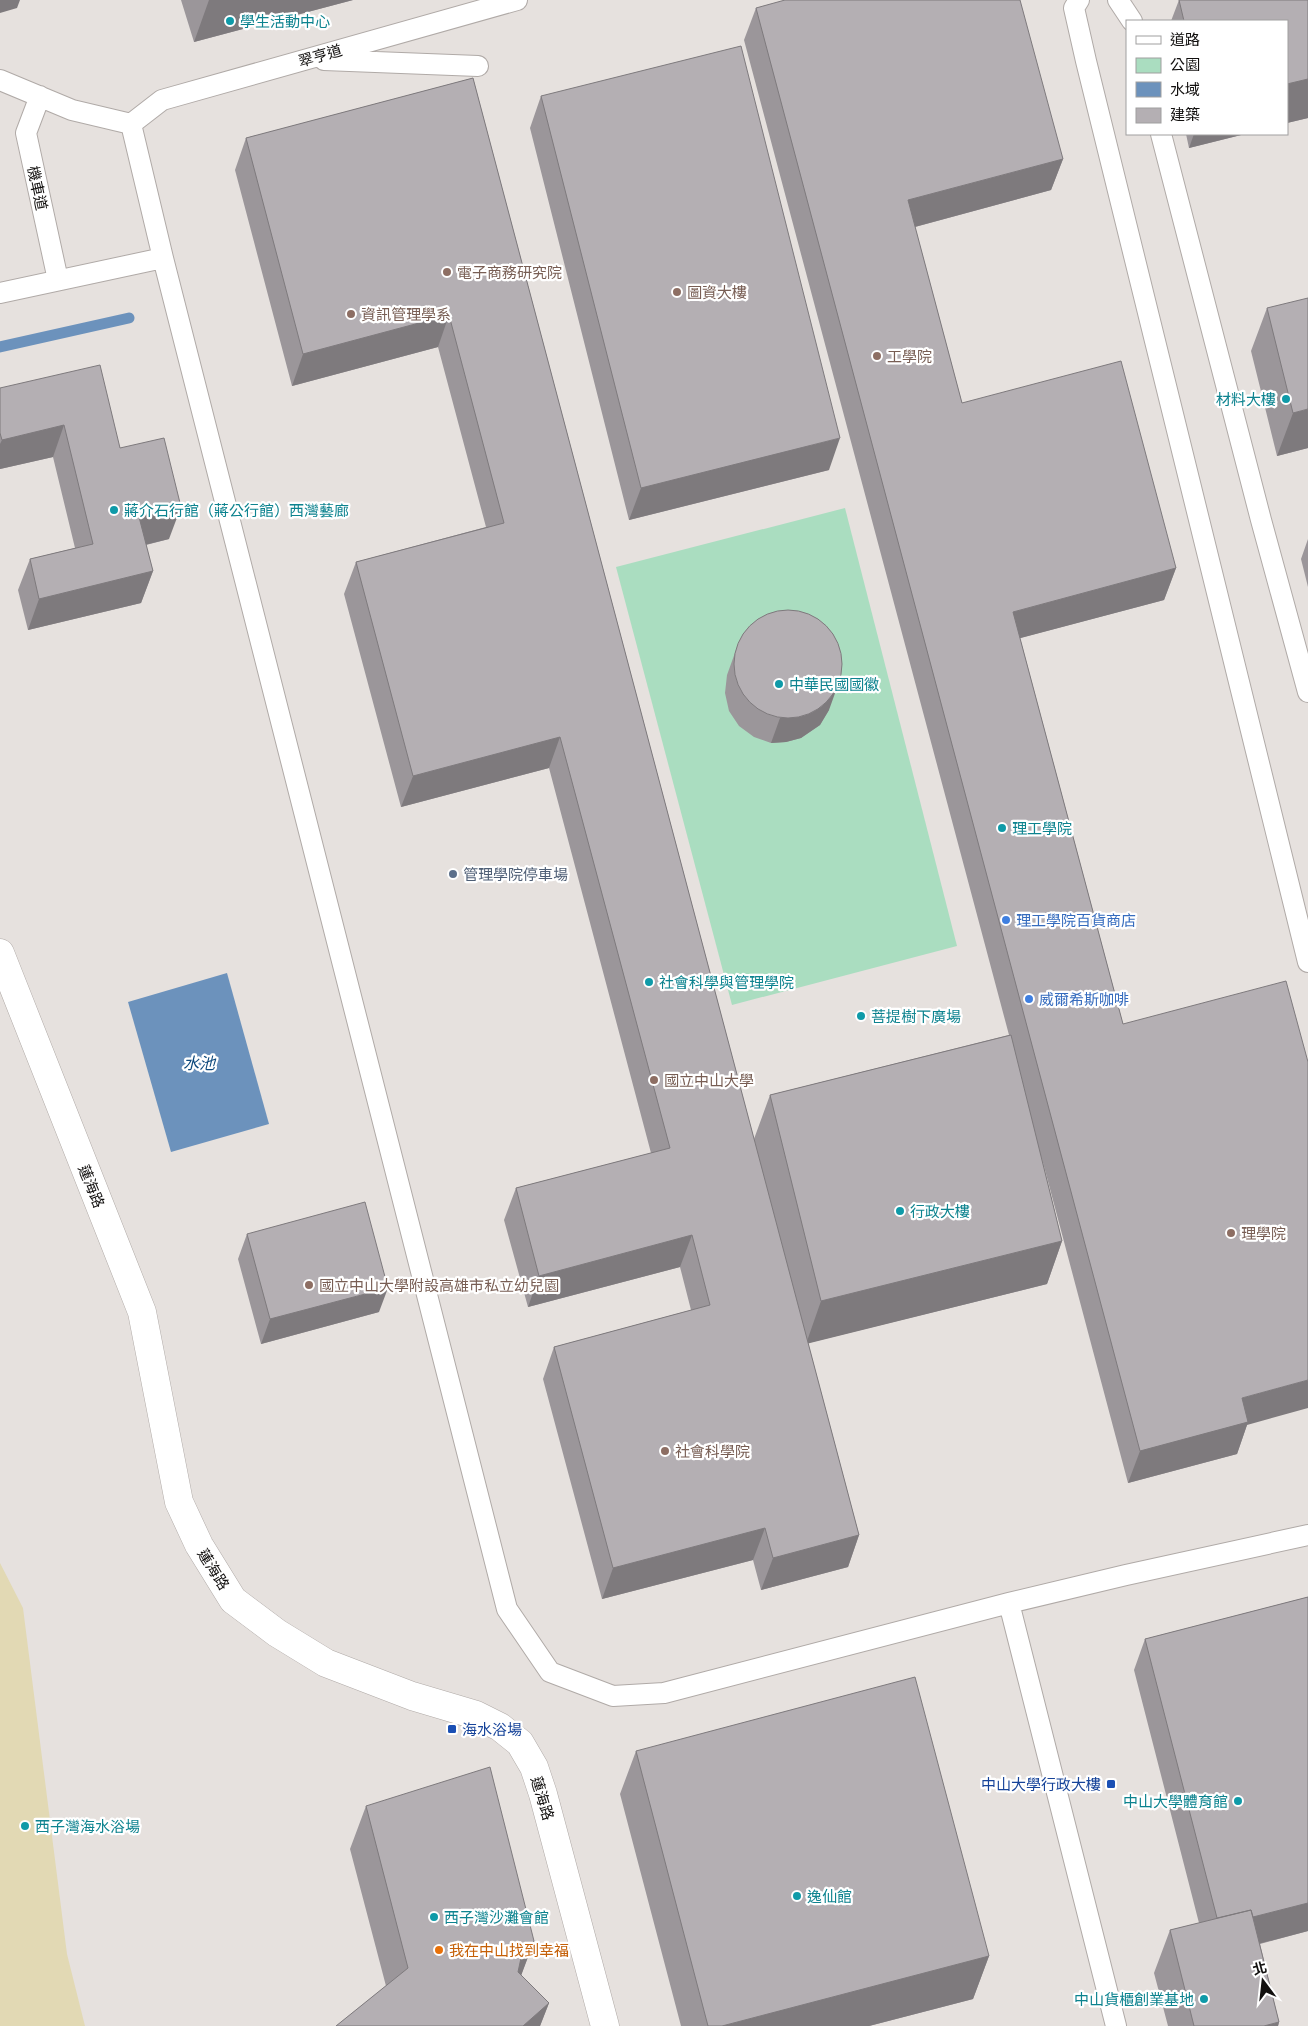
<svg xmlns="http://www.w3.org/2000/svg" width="1308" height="2026" font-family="'Golos Text','Noto Sans TC',sans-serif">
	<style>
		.green { fill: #aaddc0 }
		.sand { fill: #e2d9b4 }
		.water { fill: #6c92bc }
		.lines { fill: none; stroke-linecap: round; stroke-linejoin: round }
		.stream { stroke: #6c92bc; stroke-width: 11 }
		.service-casing { stroke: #b0aaa7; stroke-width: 22 }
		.minor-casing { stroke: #b0aaa7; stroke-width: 29 }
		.service { stroke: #fff; stroke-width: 20 }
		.minor { stroke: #fff; stroke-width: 28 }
		.wall { fill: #9b969a }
		.shaded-wall { fill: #7e7a7d }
		.building { fill: #b4afb3; stroke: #7e7a7d }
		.culture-dot { fill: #0f9aa8; stroke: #fff; stroke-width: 2 }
		.education-dot { fill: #8d6e63; stroke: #fff; stroke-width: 2 }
		.service-dot { fill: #5c6f8a; stroke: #fff; stroke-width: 2 }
		.shop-dot { fill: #3f7fe0; stroke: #fff; stroke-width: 2 }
		.transit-dot { fill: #1a4fb4; stroke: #fff; stroke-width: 2 }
		.food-dot { fill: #e8710a; stroke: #fff; stroke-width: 2 }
		.labels { text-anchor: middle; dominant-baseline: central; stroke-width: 4.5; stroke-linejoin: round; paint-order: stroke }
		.culture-label { font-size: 15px; fill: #0d838f; stroke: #fff; text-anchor: start }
		.street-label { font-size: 15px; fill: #110f0e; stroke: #fff }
		.education-label { font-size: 15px; fill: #785e54; stroke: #fff; text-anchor: start }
		.service-label { font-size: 15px; fill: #4e5e75; stroke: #fff; text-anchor: start }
		.shop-label { font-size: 15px; fill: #366cbe; stroke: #fff; text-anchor: start }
		.transit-label { font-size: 15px; fill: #164399; stroke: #fff; text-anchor: start }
		.food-label { font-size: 15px; fill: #c56008; stroke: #fff; text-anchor: start }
		.water-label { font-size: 16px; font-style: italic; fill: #0c487c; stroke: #fff }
	</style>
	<rect width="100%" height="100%" fill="#e6e1de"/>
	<path class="green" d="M845,508L957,946L732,1005L616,567Z"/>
	<path class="sand" d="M0,1563L23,1608L67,1954L85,2026H0Z"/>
	<path class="water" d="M227,973L269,1124L171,1152L128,1002Z"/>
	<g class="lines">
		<path class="stream" d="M0,347L129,318"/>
		<defs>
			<path id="service" d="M1079,0L1074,8L1086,61L1308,962
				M1118,0L1132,21
				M324,60L478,66
				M0,80L72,110L131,124
				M40,96L26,133L58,280
				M131,124L163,258L507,1609L550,1672L613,1696L664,1693L1009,1603L1126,1575L1308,1535
				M131,124L162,100L517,0
				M1161,134L1261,520L1308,692
				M0,293L163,258
				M1009,1603L1116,2026"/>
			<path id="minor" d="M0,953L142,1312L179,1502L199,1545L233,1600L277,1633L326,1663L412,1696L476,1715L500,1727L520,1743L534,1767L543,1794L605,2026"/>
		</defs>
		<use href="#service" class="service-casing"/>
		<use href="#minor" class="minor-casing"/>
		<use href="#service" class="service"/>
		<use href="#minor" class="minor"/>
	</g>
	<path class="wall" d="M181,0H353L194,42Z
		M1179,0H1308V118L1287,123V21H1171Z
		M756,8L1063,159L1051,190L915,227L962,403L1176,568L1164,600L1020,638L1123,1024L1247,1425L1237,1454L1128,1483L1041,1155L1062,1241L1047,1284L808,1343L859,1535L848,1567L761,1590L753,1560L602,1599L543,1379L554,1347L691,1310L680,1267L528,1307L504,1220L516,1188L651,1153L549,768L401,807L344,594L356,562L486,527L438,347L292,386L235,170L246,138L473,78L754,1139L770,1095L1009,1035L744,40Z
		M541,96L829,470L629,520L530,128Z
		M1186,134H1245L1189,148Z
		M1267,308L1308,448L1277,456L1251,351Z
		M0,388L120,448L169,539L146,545L153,571L141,603L28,630L18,590L30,559L75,548L53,457L0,469Z
		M1308,539V587L1301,559Z
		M736,650L829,710L820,725L801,738L786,742L771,743L754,737L739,726L729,711L725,693L727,675Z
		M247,1234L379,1312L261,1344L238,1259Z
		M1308,1597V1931L1260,1944L1279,2022L1278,2026H1168L1154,1973L1170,1930L1199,1923L1134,1670L1145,1639Z
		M636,1751L989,1956L973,1999L869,2026H681L620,1794Z
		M366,1806L534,1941L521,1975L549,2003L540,2026H336L386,1986L350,1849Z"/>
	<path class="shaded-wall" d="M0,0H20L17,8L0,13Z
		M209,0H353L194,42Z
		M1308,79V118L1287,123V84Z
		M1194,134H1245L1189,148Z
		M1063,159L1051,190L896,232L908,200Z
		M449,315L438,347L292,386L303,354Z
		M1308,409V448L1277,456L1293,413Z
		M64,425L53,457L0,469V444L2,440Z
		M840,438L829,470L629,520L641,488Z
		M181,507L169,539L128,549L139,517Z
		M1176,568L1164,600L1002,643L1013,612Z
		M153,571L141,603L28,630L39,599Z
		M838,685L829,710L820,725L801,738L786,742L771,743L780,718Z
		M560,737L549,768L401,807L413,776Z
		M692,1235L680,1267L528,1307L539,1276Z
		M1062,1241L1047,1284L806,1344L821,1301Z
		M388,1288L379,1312L261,1344L270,1319Z
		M1308,1380V1408L1247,1425L1237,1454L1128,1483L1140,1451L1242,1398Z
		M765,1528L753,1560L602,1599L613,1568Z
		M859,1535L848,1567L761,1590L773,1558Z
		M1308,1903V1931L1208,1957L1219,1925Z
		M534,1941L518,1984L505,2001L521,1958Z
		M989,1956L973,1999L869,2026H722Z
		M549,2003L540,2026H523Z
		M1279,2022L1278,2026H1264Z"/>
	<path class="building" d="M785,0H1020L1063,159L908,200L962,403L1121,361L1176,568L1013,612L1123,1024L1286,981L1308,1062V1380L1242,1398L1248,1422L1140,1451L756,8Z
		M1179,0H1308V79L1287,84V21H1184Z
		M741,46L840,438L641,488L541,96Z
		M473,78L859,1535L773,1558L765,1528L613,1568L554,1347L710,1305L692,1235L539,1276L516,1188L670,1148L560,737L413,776L356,562L504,523L449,315L303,354L246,138Z
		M1308,298V409L1293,413L1267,308Z
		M100,365L120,448L164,438L181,507L139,517L153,571L39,599L30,559L93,544L64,425L2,440L0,433V388Z
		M734 664a54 54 0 1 1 108 0a54 54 0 1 1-108 0Z
		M1011,1035L1062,1241L821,1301L770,1095Z
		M365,1202L388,1288L270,1319L247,1234Z
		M1308,1597V1903L1253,1917L1251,1910L1217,1918L1145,1639Z
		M915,1677L989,1956L722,2026H708L636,1751Z
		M490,1767L534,1941L521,1958L518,1972L549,2003L523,2026H336L408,1968L366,1806Z
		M1251,1910L1279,2022L1264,2026H1194L1170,1930Z"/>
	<g class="culture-dot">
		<circle cx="230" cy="21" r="5"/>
		<circle cx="1286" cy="399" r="5"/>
		<circle cx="114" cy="510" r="5"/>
		<circle cx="779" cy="684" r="5"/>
		<circle cx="1002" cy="828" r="5"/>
		<circle cx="649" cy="982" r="5"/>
		<circle cx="861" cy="1016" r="5"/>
		<circle cx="900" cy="1211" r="5"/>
		<circle cx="1238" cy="1801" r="5"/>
		<circle cx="25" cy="1826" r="5"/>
		<circle cx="797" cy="1896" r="5"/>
		<circle cx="434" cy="1917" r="5"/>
		<circle cx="1204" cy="1999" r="5"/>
	</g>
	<g class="education-dot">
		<circle cx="447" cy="272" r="5"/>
		<circle cx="677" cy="292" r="5"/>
		<circle cx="351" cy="314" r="5"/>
		<circle cx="877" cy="356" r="5"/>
		<circle cx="654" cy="1080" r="5"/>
		<circle cx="1231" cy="1233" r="5"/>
		<circle cx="309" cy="1285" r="5"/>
		<circle cx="665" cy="1451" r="5"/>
	</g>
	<circle class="service-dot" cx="453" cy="874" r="5"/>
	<g class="shop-dot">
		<circle cx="1006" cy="920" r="5"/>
		<circle cx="1029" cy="999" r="5"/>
	</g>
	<g class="transit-dot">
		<rect x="447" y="1724" width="10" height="10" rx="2.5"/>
		<rect x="1106" y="1779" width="10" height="10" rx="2.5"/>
	</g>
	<circle class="food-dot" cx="439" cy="1950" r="5"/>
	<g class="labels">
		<g class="culture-label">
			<text x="240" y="21">學生活動中心</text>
			<text x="1276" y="399" text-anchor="end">材料大樓</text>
			<text x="124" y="510">蔣介石行館（蔣公行館）西灣藝廊</text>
			<text x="789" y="684">中華民國國徽</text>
			<text x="1012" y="828">理工學院</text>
			<text x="659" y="982">社會科學與管理學院</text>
			<text x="871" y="1016">菩提樹下廣場</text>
			<text x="910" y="1211">行政大樓</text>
			<text x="1228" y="1801" text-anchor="end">中山大學體育館</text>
			<text x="35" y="1826">西子灣海水浴場</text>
			<text x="807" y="1896">逸仙館</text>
			<text x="444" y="1917">西子灣沙灘會館</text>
			<text x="1194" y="1999" text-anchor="end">中山貨櫃創業基地</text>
		</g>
		<g class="street-label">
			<text transform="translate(320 55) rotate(-16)">翠亨道</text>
			<text transform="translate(38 188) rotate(78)">機車道</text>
			<text transform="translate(92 1186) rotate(68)">蓮海路</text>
			<text transform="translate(214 1569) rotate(58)">蓮海路</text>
			<text transform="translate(543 1798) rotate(73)">蓮海路</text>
		</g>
		<g class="education-label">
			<text x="457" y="272">電子商務研究院</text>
			<text x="687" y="292">圖資大樓</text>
			<text x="361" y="314">資訊管理學系</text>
			<text x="887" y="356">工學院</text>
			<text x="664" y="1080">國立中山大學</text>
			<text x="1241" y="1233">理學院</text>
			<text x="319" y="1285">國立中山大學附設高雄市私立幼兒園</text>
			<text x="675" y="1451">社會科學院</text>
		</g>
		<g class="service-label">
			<text x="463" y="874">管理學院停車場</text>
		</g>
		<g class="shop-label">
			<text x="1016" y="920">理工學院百貨商店</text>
			<text x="1039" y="999">威爾希斯咖啡</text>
		</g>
		<g class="transit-label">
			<text x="462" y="1729">海水浴場</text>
			<text x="1101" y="1784" text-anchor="end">中山大學行政大樓</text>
		</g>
		<g class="food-label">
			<text x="449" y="1950">我在中山找到幸福</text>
		</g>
		<g class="water-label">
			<text x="199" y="1063">水池</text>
		</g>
	</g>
	<rect x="1126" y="20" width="162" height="115" fill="#ffffff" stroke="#a09f9f"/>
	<rect x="1136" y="36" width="25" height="8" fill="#ffffff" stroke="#a09f9f"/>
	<text x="1170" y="45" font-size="15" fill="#110f0e">道路</text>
	<rect x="1136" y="58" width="25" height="15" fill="#aaddc0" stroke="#a09f9f"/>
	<text x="1170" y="70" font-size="15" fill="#110f0e">公園</text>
	<rect x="1136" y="82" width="25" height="15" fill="#6c92bc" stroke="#a09f9f"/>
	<text x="1170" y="95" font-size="15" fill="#110f0e">水域</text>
	<rect x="1136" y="108" width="25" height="15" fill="#b4afb3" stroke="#a09f9f"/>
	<text x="1170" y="120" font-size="15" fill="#110f0e">建築</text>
	<g transform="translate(1263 1981) rotate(345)" stroke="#ffffff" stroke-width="4" paint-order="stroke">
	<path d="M0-4L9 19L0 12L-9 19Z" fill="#110f0e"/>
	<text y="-8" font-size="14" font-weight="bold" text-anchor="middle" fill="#110f0e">北</text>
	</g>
</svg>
